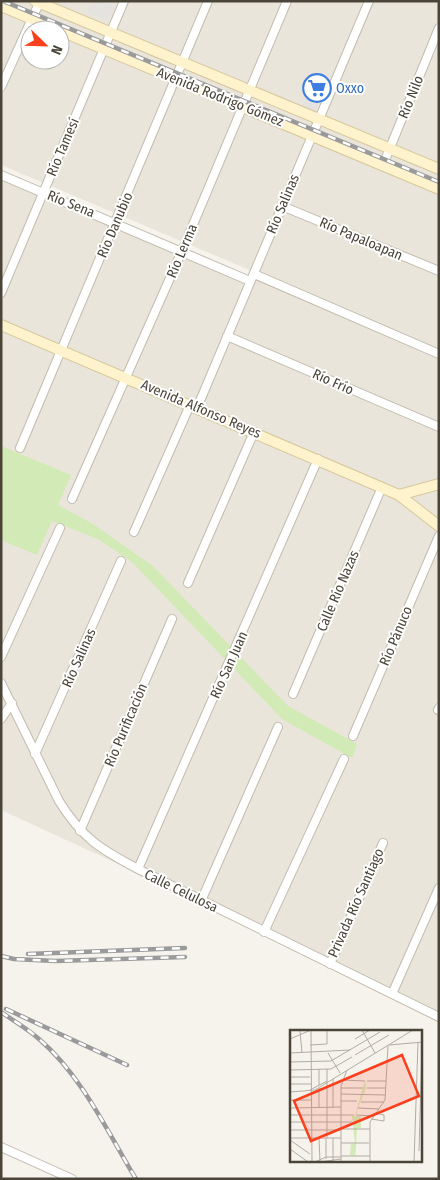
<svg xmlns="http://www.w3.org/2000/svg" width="440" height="1180" font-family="'Fira Sans Condensed',sans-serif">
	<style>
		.residential { fill: #eae5da; fill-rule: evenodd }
		.green { fill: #d2eab5 }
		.parking { fill: #e5e3e0 }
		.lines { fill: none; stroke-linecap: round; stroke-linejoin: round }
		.street-casing { stroke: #c2bbae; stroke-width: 10 }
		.secondary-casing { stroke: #d6c79b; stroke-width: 12 }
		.street { stroke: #fff; stroke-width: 8 }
		.secondary { stroke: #fff3cd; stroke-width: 10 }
		.rail-casing { stroke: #9a9a9a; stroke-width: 4.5 }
		.rail { stroke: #fff; stroke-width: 2.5; stroke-dasharray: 8; stroke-linecap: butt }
		.labels { text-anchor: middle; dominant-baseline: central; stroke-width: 4; stroke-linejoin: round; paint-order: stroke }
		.shop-label { font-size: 14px; fill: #366cbe; stroke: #fff; text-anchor: start }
		.street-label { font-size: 14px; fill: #4b4439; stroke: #fff }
		.inset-road { fill: none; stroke: #b2ada4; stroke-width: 1 }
		.view { fill: #fc3f1d; fill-opacity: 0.15; stroke: #fc3f1d; stroke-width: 2.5 }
		.inset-edge { fill: none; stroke: #4b4439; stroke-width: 2.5 }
	</style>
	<rect width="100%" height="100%" fill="#f6f3ec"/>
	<path class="residential" d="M1,1H439V350L1,165ZM30,30H60V60H30Z
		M1,170L439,357V1012L1,810Z"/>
	<path class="green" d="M1,446L71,475L58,505L93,524L153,566L288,706L357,744L352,758L282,719L132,562L98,539L52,521L37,555L1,540Z"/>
	<path class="parking" d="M92,1H103L115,6L108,21L87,13Z
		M306,96L319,102L315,112L302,106Z"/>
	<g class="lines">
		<defs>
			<path id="street" d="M1,87L40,1
				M383,165L439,28
				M1,175L250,281
				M282,206L439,271
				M254,274L439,354
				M1,293L124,1
				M227,336L439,427
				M197,408L369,1
				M20,448L208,1
				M72,499L182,251L287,1
				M134,532L190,405
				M188,583L254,432
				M1,657L60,528
				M1,683L59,801C82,838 100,849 138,869L439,1017
				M293,694L382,487
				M438,710L439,708
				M1,719L12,703
				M353,736L439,536
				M35,754L121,561
				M80,831L172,619
				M138,869L318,459
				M201,901L278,727
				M264,932L344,759
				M330,964L383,843
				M392,994L439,888
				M1,1147L72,1179"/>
			<path id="secondary" d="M35,1L439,169
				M1,6L439,189
				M1,325L399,495L439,526
				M399,495L439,484"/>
		</defs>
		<use href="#street" class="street-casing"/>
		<use href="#secondary" class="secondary-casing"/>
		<use href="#street" class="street"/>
		<use href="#secondary" class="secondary"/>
		<defs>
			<path id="rail" d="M3,1L439,182
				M28,954L185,948
				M1,956L14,959L55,961L185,957
				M6,1009L127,1065
				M1,1012C14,1021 28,1029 39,1039C82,1076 107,1131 136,1179"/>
		</defs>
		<use href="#rail" class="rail-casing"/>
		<use href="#rail" class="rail"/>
	</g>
	<defs>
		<symbol id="supermarket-ring" viewBox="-11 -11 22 22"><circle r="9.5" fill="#fff" stroke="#3f7fe0" stroke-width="1.5"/><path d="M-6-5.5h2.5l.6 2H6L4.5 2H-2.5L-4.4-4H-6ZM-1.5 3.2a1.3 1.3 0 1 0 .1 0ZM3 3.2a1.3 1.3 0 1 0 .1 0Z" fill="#3f7fe0"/></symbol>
	</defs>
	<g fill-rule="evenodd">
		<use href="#supermarket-ring" x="301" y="72" width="32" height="32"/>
	</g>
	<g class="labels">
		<g class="shop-label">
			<text x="336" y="88">Oxxo</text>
		</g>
		<g class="street-label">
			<text transform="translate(220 97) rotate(22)">Avenida Rodrigo Gómez</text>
			<text transform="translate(411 97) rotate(-68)">Río Nilo</text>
			<text transform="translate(63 147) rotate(-67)">Río Tamesí</text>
			<text transform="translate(71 204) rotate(22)">Río Sena</text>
			<text transform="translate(283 204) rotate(-67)">Río Salinas</text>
			<text transform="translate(115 225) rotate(-67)">Río Danubio</text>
			<text transform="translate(361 239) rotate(23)">Río Papaloapan</text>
			<text transform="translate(182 251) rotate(-67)">Río Lerma</text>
			<text transform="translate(333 382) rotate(24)">Río Frío</text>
			<text transform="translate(201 409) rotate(23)">Avenida Alfonso Reyes</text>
			<text transform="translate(338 591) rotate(-67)">Calle Río Nazas</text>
			<text transform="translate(396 636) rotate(-67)">Río Pánuco</text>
			<text transform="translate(79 658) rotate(-66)">Río Salinas</text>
			<text transform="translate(229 665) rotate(-66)">Río San Juan</text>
			<text transform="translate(126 725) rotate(-67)">Río Purificación</text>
			<text transform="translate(181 891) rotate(26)">Calle Celulosa</text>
			<text transform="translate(356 903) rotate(-66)">Privada Río Santiago</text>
		</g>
	</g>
	<g transform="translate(290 1030)">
		<rect width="132" height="132" fill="#f6f3ec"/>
		<path d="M75,50L76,58L67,81V86H71V98H67L65,132V126L60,125L61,114L65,113L62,86H65Z" fill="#d2eab5"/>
		<path class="inset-road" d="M21,0L22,132M72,0L85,23M10,1L12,23M0,9L21,0M65,9L80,0M20,15L37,14V0M99,15L133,12M0,23L60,20M38,23L50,43M65,25L99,5M0,32L41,31L90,2M29,39V55M0,40L41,39L62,27M0,47H20M53,50L75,51M77,51H96M0,54H21M29,58V78M51,58H73M77,58H95M20,60L37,51M0,62L25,60L123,0M51,64L95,65M0,70H21M51,71H67M71,72H94M43,77V49M0,78L51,77M37,78V39M68,78L89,79M0,85H64M67,85L83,86M81,89L94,91V85L85,83M0,92H62M51,99H80M0,100H51M0,108H51M29,108L30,132M36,108V129M37,108V78M43,108V132M0,110L20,124M51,113H79M0,119L18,132M129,121L132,16M51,126H80M25,132L36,127H51M30,132L51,129M51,132V56L57,40M80,132V92L95,70L98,16M124,132L128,12"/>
		<path class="view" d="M112,25L129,66L21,111L4,71Z"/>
		<rect width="132" height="132" class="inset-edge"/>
	</g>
	<rect width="440" height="1180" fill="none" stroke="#4b4439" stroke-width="5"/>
	<g transform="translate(45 45) rotate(113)"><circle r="24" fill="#ffffff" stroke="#b7b4b0"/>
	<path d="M0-4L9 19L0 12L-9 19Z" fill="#fc3f1d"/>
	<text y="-8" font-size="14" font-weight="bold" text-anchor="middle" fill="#4b4439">N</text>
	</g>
</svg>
